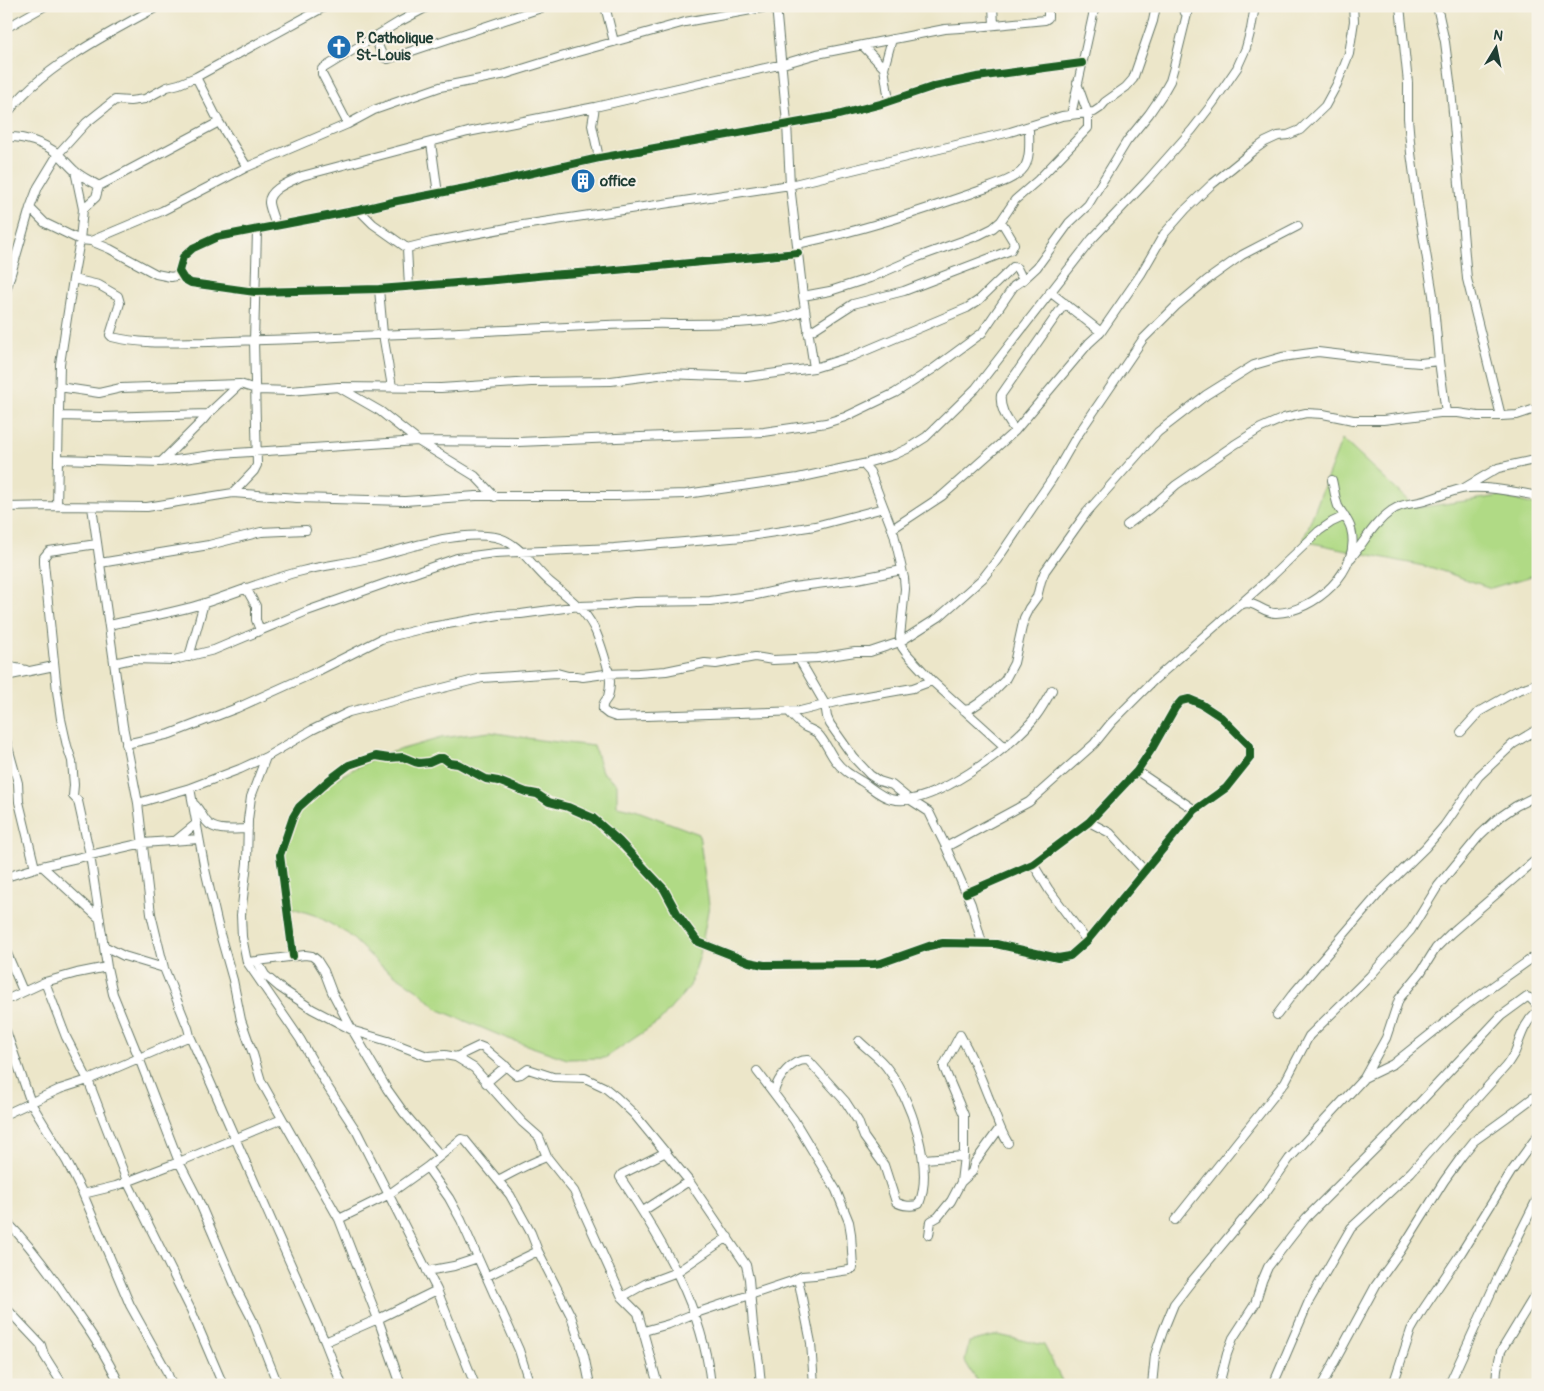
<svg xmlns="http://www.w3.org/2000/svg" width="1544" height="1391" font-family="Pangolin,sans-serif">
	<style>
		.green { fill: #b0da85; stroke: #688c5c }
		.lines { fill: none; stroke-linecap: round; stroke-linejoin: round }
		.minor-casing { stroke: #677868; stroke-width: 10 }
		.minor { stroke: #fff; stroke-width: 8 }
		.cycleway-casing { stroke: #f7f3e8; stroke-width: 11 }
		.cycleway { stroke: #1b5e20; stroke-width: 8 }
		.labels { text-anchor: middle; dominant-baseline: central; stroke-width: 4.5; stroke-linejoin: round; paint-order: stroke }
		.poi-label { font-size: 15px; font-weight: bold; fill: #1f3d34; stroke: #f7f3e8; text-anchor: start }
	</style>
	<rect width="100%" height="100%" fill="#f7f3e8"/>
	<filter id="ink" filterUnits="userSpaceOnUse"><feTurbulence type="fractalNoise" baseFrequency=".02" numOctaves="2"/><feDisplacementMap in="SourceGraphic" scale="10" xChannelSelector="R" yChannelSelector="G"/><feConvolveMatrix kernelMatrix="1 2 1 2 8 2 1 2 1" color-interpolation-filters="sRGB"/></filter>
	<filter id="wash" filterUnits="userSpaceOnUse"><feTurbulence type="fractalNoise" baseFrequency=".0096" numOctaves="4" result="noise"/><feDisplacementMap in="SourceGraphic" scale="20" xChannelSelector="R" yChannelSelector="G"/><feGaussianBlur stdDeviation="1.12" result="paint"/><feColorMatrix in="noise" values="0 0 0 0 0 0 0 0 0 0 0 0 0 0 0 0 0 1.4 0 .05"/><feComposite in="paint" operator="in"/></filter>
	<g filter="url(#wash)">
		<rect width="100%" height="100%" fill="#ece6c9"/>
		<path class="green" d="M1342,439L1416,508L1500,496L1538,506V576H1532L1491,588L1433,568L1303,541Z
			M490,732L540,740L594,746L602,772L617,784V806L635,810L699,834L709,905L700,955L690,986L660,1021L605,1058L567,1059L506,1038L439,1010L419,991L380,965L348,934L317,916L293,908L283,849L305,800L326,784L378,756L441,738Z
			M998,1335L1044,1345L1064,1385H979L965,1361L969,1342Z"/>
	</g>
	<g filter="url(#ink)">
		<g class="lines">
			<defs>
				<path id="minor" d="M605,6L614,42
					M776,6L787,123L790,185L803,296L814,368
					M993,6L994,25
					M1180,6L1187,15
					M1400,6L1408,83V118L1411,153L1418,205L1433,295L1439,361L1446,413
					M1437,6L1445,42L1451,89L1467,279L1501,416
					M6,28L45,6
					M375,38L383,57L388,59L547,6
					M863,46L884,68
					M196,77L219,122
					M889,101L884,68L892,39
					M595,107L592,125L599,158
					M1071,115L1095,6
					M6,116C35,71 112,31 159,6
					M348,124L374,110L440,87L506,74L574,53L685,22L774,6
					M6,137C24,136 44,143 58,154C64,159 69,166 75,171C82,177 91,181 99,186
					M431,143L438,194
					M75,171L83,209L80,240L73,279L99,285L118,296L120,303L110,335L112,337C144,345 177,342 210,342C246,340 283,340 319,338C366,335 413,334 459,332C521,330 583,325 644,324C678,323 781,328 805,309
					M30,208L45,223L80,240L91,241L162,211L247,167L348,124L322,74V69L399,22L429,6
					M83,209L96,197L99,186L219,122L247,167
					M359,210L373,224L407,248L431,242L523,225L790,185L1010,132L1062,116L1094,112L1100,108L1105,102L1126,87L1133,79L1153,21L1156,6
					M276,226C274,219 270,210 269,203C268,189 292,181 302,176L468,132L595,107L783,64L817,54L945,29L976,27L1045,20L1048,18V6
					M91,241L110,249L156,274L171,277L180,275
					M797,244C857,232 915,213 973,193C987,187 1015,181 1024,168C1031,158 1029,139 1029,127
					M407,248L409,287
					M798,253L594,272L548,275L496,280L379,289L255,292L191,283L184,279L179,271L183,257L193,248L217,237L359,210L397,201L471,187L599,158L834,116L881,104L935,86L977,77L1082,63
					M379,289L383,334L392,387
					M6,291L30,208L38,187L58,154L86,123L115,100L130,101L145,99L167,87L179,84L196,77L326,6
					M1050,292L1101,332
					M803,296L830,291L870,278L918,257L979,235L993,228L1001,221L1015,200L1038,180L1088,128V114L1077,83
					M808,333L853,304L904,291L1011,250L1014,244L1013,241L1001,221
					M59,387L99,393L121,388L240,384
					M340,388L380,411L418,441L475,476L495,497
					M59,416L102,417L208,414L240,384L259,390L290,391L338,387L441,388L531,382L611,381L666,374L747,377L814,368L853,356L967,308L979,300L1013,267L1017,268L1023,280
					M1015,431C1008,420 999,409 1001,395L1065,303
					M58,459L161,462L220,454L418,441L518,442L764,432L826,423L845,417L895,393L933,369L982,333L1014,286L1023,280L1037,267L1069,223L1088,205L1127,141L1149,114L1162,95L1170,81L1174,67L1189,6
					M161,462L203,420L208,414
					M863,464L894,455L907,449L926,437L976,388L1092,239L1146,182L1192,130L1213,103L1237,68L1246,48L1251,29L1255,6
					M1464,488L1498,468L1538,459
					M233,493L254,471L257,465L254,341L257,231
					M57,506L60,364L73,279
					M6,507L57,506L147,507L233,493L297,498L405,501L476,496H616L686,494L798,478L863,464L870,472L894,534L904,578L905,589L900,637L902,647L907,654L932,681L1005,747
					M92,507L123,726L138,803L151,914L164,968L188,1028L190,1036L325,1342L342,1385
					M1127,525L1149,509L1176,485L1234,445L1261,428L1284,418L1306,413L1323,414L1353,420H1383L1440,413H1458L1478,416H1501L1517,415L1538,408
					M892,529L942,496L1015,431L1089,343L1101,332L1141,274L1164,234L1186,209L1211,185L1254,150L1265,142L1278,136L1288,135L1300,130L1325,106L1337,84L1349,54L1354,21L1353,6
					M97,544L49,551L44,557V563L57,691L61,719L67,746L72,761L74,785L73,796L78,801L90,855L107,967L113,994L139,1058L179,1162L198,1199L237,1290L252,1319L278,1385
					M1351,558C1364,542 1374,523 1391,511C1400,504 1410,504 1420,502C1434,499 1447,492 1461,489C1482,485 1516,492 1538,496
					M100,563L209,545L261,532L306,530
					M246,588L256,606V620L260,630
					M1241,605C1252,598 1264,614 1276,613C1314,612 1362,570 1351,529C1349,520 1342,514 1338,506C1335,498 1334,488 1332,480
					M109,625C141,618 174,613 205,603C238,592 269,579 302,571C325,565 349,563 373,557C409,548 458,530 495,537C520,542 532,567 550,582C567,596 583,607 594,628C599,638 610,671 610,682C610,686 609,693 608,697C605,702 602,703 603,710L608,714L616,717L800,711L845,700L913,688L932,681
					M189,657L204,603
					M799,659L825,704L827,717L830,724L854,758L870,775L879,781L892,785L909,799L929,812L946,847L971,904L982,943
					M114,663L132,659L174,660L214,650L307,611L457,558L495,553L614,548L743,537L815,526L884,508
					M6,666L26,670
					M6,676L54,666
					M964,710L970,709L979,703L993,692L1005,680L1014,663L1024,618L1029,608L1037,597L1041,581L1045,571L1087,512L1158,432L1206,395L1254,365L1282,357L1318,352L1394,361L1420,363L1439,361
					M788,711C794,717 798,723 805,727C809,729 815,731 818,734C825,741 829,752 835,760C842,770 851,775 861,781C871,787 879,796 891,799C929,810 1014,746 1036,716C1042,708 1047,699 1052,690
					M1461,732L1479,712L1516,691L1538,683
					M6,740L18,783L19,802L35,868
					M126,744L170,734L237,708L312,674L381,639L425,628L499,615L521,614L579,606L610,605L634,602L710,601L756,595L793,587L857,579L902,570
					M266,757L251,797L248,820L247,863L241,915L242,937L247,962L300,1039L327,1086L357,1132L437,1290L475,1385
					M1137,771L1195,810
					M190,788L204,865L220,934L233,980L241,1020L253,1054L261,1081L339,1219L378,1319L401,1385
					M138,803L190,788L240,769L266,757L312,730L349,712L482,678L557,673L568,676H576L583,677L605,674L638,673L666,671L705,663L716,664L755,657L773,660L818,658L855,652H870L900,642L939,617L983,578L997,560L1052,479L1075,439L1143,339L1176,306L1207,280L1242,255L1298,226
					M195,805C200,810 202,816 206,821C215,833 235,829 248,829
					M1089,822L1110,833L1145,871
					M175,841L197,823
					M946,847L1029,802L1094,744L1111,723L1154,680L1270,578L1319,531L1332,522L1345,516
					M1033,864L1049,890L1087,941
					M42,866L100,919
					M6,877L42,866L143,843L199,839
					M104,946L124,956L164,968
					M6,951L23,991
					M293,956L280,855L293,817L299,807L329,780L349,765L376,756L389,758L403,757L415,762L419,763L429,762L438,758H443L450,763L458,764L486,779L498,781L526,792L537,794L549,802L568,807L593,818L619,841L664,889L678,915L698,942L749,962L764,965L874,964L881,963L929,946L943,943L996,944L1058,958L1070,956L1087,941L1195,810L1226,788L1250,758V746L1221,717L1201,704L1189,699L1181,701L1175,708L1153,747L1137,771L1089,822L1033,864L966,893
					M257,961L305,955L312,956L317,960L324,971L332,992L350,1026L387,1089L404,1113L440,1155
					M247,962L257,961L265,975L279,987L312,1009L354,1031L388,1041L427,1056L445,1055L456,1057L479,1046L484,1048L516,1075L521,1074L528,1069L553,1077L585,1078L604,1087L615,1096L634,1114L689,1181L746,1265L749,1279L753,1325L759,1363L761,1385
					M45,982L66,1037L88,1080L127,1181L191,1310L223,1385
					M6,1000L45,982L77,973L107,967
					M1277,1015L1292,995L1382,890L1425,848L1444,826L1479,776L1513,744L1538,729
					M6,1031L31,1103L67,1162L83,1194L130,1305L166,1370L172,1385
					M960,1035C971,1055 980,1075 988,1096C995,1112 998,1127 1008,1143
					M456,1057L474,1068L522,1122L539,1137L547,1157L574,1191L622,1297L638,1313L658,1385
					M1364,1078L1386,1038L1399,999L1421,972L1436,948L1450,934L1538,858
					M486,1083L506,1066
					M774,1092C778,1078 791,1059 808,1060L845,1101L858,1121L864,1137L884,1165L896,1202C902,1206 913,1207 919,1204C934,1167 911,1099 887,1068C880,1058 868,1050 859,1041
					M6,1114L60,1089L88,1080L190,1036
					M666,1152L622,1174L620,1177C662,1240 703,1308 711,1385
					M924,1159L964,1156
					M427,1167L449,1198L461,1220L519,1350L530,1385
					M498,1180C514,1172 531,1162 547,1157
					M961,1182L972,1172L975,1162L999,1129
					M83,1194L116,1186L179,1162L282,1119
					M643,1211L689,1181
					M339,1219L388,1195L427,1167L461,1139L465,1140L510,1195L531,1233L538,1251L571,1316L584,1355L590,1385
					M1175,1220L1285,1082L1309,1036L1370,976L1411,930L1438,886L1480,835L1497,819L1516,806L1538,795
					M6,1221C31,1246 51,1274 70,1303C89,1329 106,1355 120,1385
					M929,1235L931,1221L938,1217L951,1201L961,1182L964,1156V1115L944,1068V1065L960,1035
					M427,1271L454,1266L478,1258
					M487,1276L538,1251
					M798,1278L811,1343L814,1385
					M622,1297L645,1284L677,1272L728,1237
					M6,1308L41,1345L44,1355L63,1385
					M644,1331L669,1324L693,1314L792,1281L802,1276L815,1275L849,1270L853,1268L851,1234L849,1222L836,1190L794,1120L757,1071
					M325,1342L378,1319L437,1290
					M1152,1385L1155,1355L1163,1331L1174,1304L1191,1282L1266,1192L1289,1159L1364,1078L1393,1064L1472,1001L1538,954
					M1219,1385L1227,1354L1233,1338L1255,1304L1262,1281L1268,1267L1306,1218L1395,1129L1501,1016L1527,997L1530,998L1538,1006
					M1273,1385L1309,1301L1351,1228L1411,1172L1506,1066C1509,1062 1512,1057 1515,1052C1521,1037 1524,1022 1538,1011
					M1322,1385L1376,1285L1401,1250L1444,1181L1462,1156L1474,1141L1510,1115L1538,1094
					M1393,1385L1411,1330L1422,1311L1461,1253L1511,1172L1538,1135
					M1449,1385L1499,1275L1538,1197
					M1496,1385L1497,1369L1501,1351L1538,1290"/>
			</defs>
			<use href="#minor" class="minor-casing"/>
			<use href="#minor" class="minor"/>
			<defs>
				<path id="cycleway" d="M798,253L594,272L548,275L496,280L379,289L255,292L191,283L184,279L179,271L183,257L193,248L217,237L359,210L397,201L471,187L599,158L834,116L881,104L935,86L977,77L1082,63
					M293,956L280,855L293,817L299,807L329,780L349,765L376,756L389,758L403,757L415,762L419,763L429,762L438,758H443L450,763L458,764L486,779L498,781L526,792L537,794L549,802L568,807L593,818L619,841L664,889L678,915L698,942L749,962L764,965L874,964L881,963L929,946L943,943L996,944L1058,958L1070,956L1087,941L1195,810L1226,788L1250,758V746L1221,717L1201,704L1189,699L1181,701L1175,708L1153,747L1137,771L1089,822L1033,864L966,893"/>
			</defs>
			<use href="#cycleway" class="cycleway-casing"/>
			<use href="#cycleway" class="cycleway"/>
		</g>
	</g>
	<defs>
		<symbol id="church-disc" viewBox="-11 -11 22 22"><circle r="9.5" fill="#1f6fb2" stroke="#f7f3e8"/><path d="M-1.2-6h2.4v3.5h3.3v2.4h-3.3V6h-2.4V-.1h-3.3v-2.4h3.3Z" fill="#fff"/></symbol>
		<symbol id="building-disc" viewBox="-11 -11 22 22"><circle r="9.5" fill="#1f6fb2" stroke="#f7f3e8"/><path d="M-4-6H4V6H1V3H-1V6H-4ZM-2.5-4.3h1.7v1.8h-1.7ZM.8-4.3h1.7v1.8H.8ZM-2.5-1h1.7V.8h-1.7ZM.8-1h1.7V.8H.8Z" fill="#fff"/></symbol>
	</defs>
	<g fill-rule="evenodd">
		<use href="#church-disc" x="325" y="33" width="28" height="28"/>
		<use href="#building-disc" x="569" y="167" width="28" height="28"/>
	</g>
	<g class="labels">
		<g class="poi-label">
			<text x="356" y="38">P. Catholique<tspan x="356" dy="17">St-Louis</tspan></text>
			<text x="600" y="181">office</text>
		</g>
	</g>
	<rect width="1544" height="1391" fill="none" stroke="#f7f3e8" stroke-width="25"/>
	<g transform="translate(1496 48) rotate(10)" stroke="#f7f3e8" stroke-width="4" paint-order="stroke">
	<path d="M0-4L9 19L0 12L-9 19Z" fill="#1f3d34"/>
	<text y="-8" font-size="14" font-weight="bold" text-anchor="middle" fill="#1f3d34">N</text>
	</g>
</svg>
